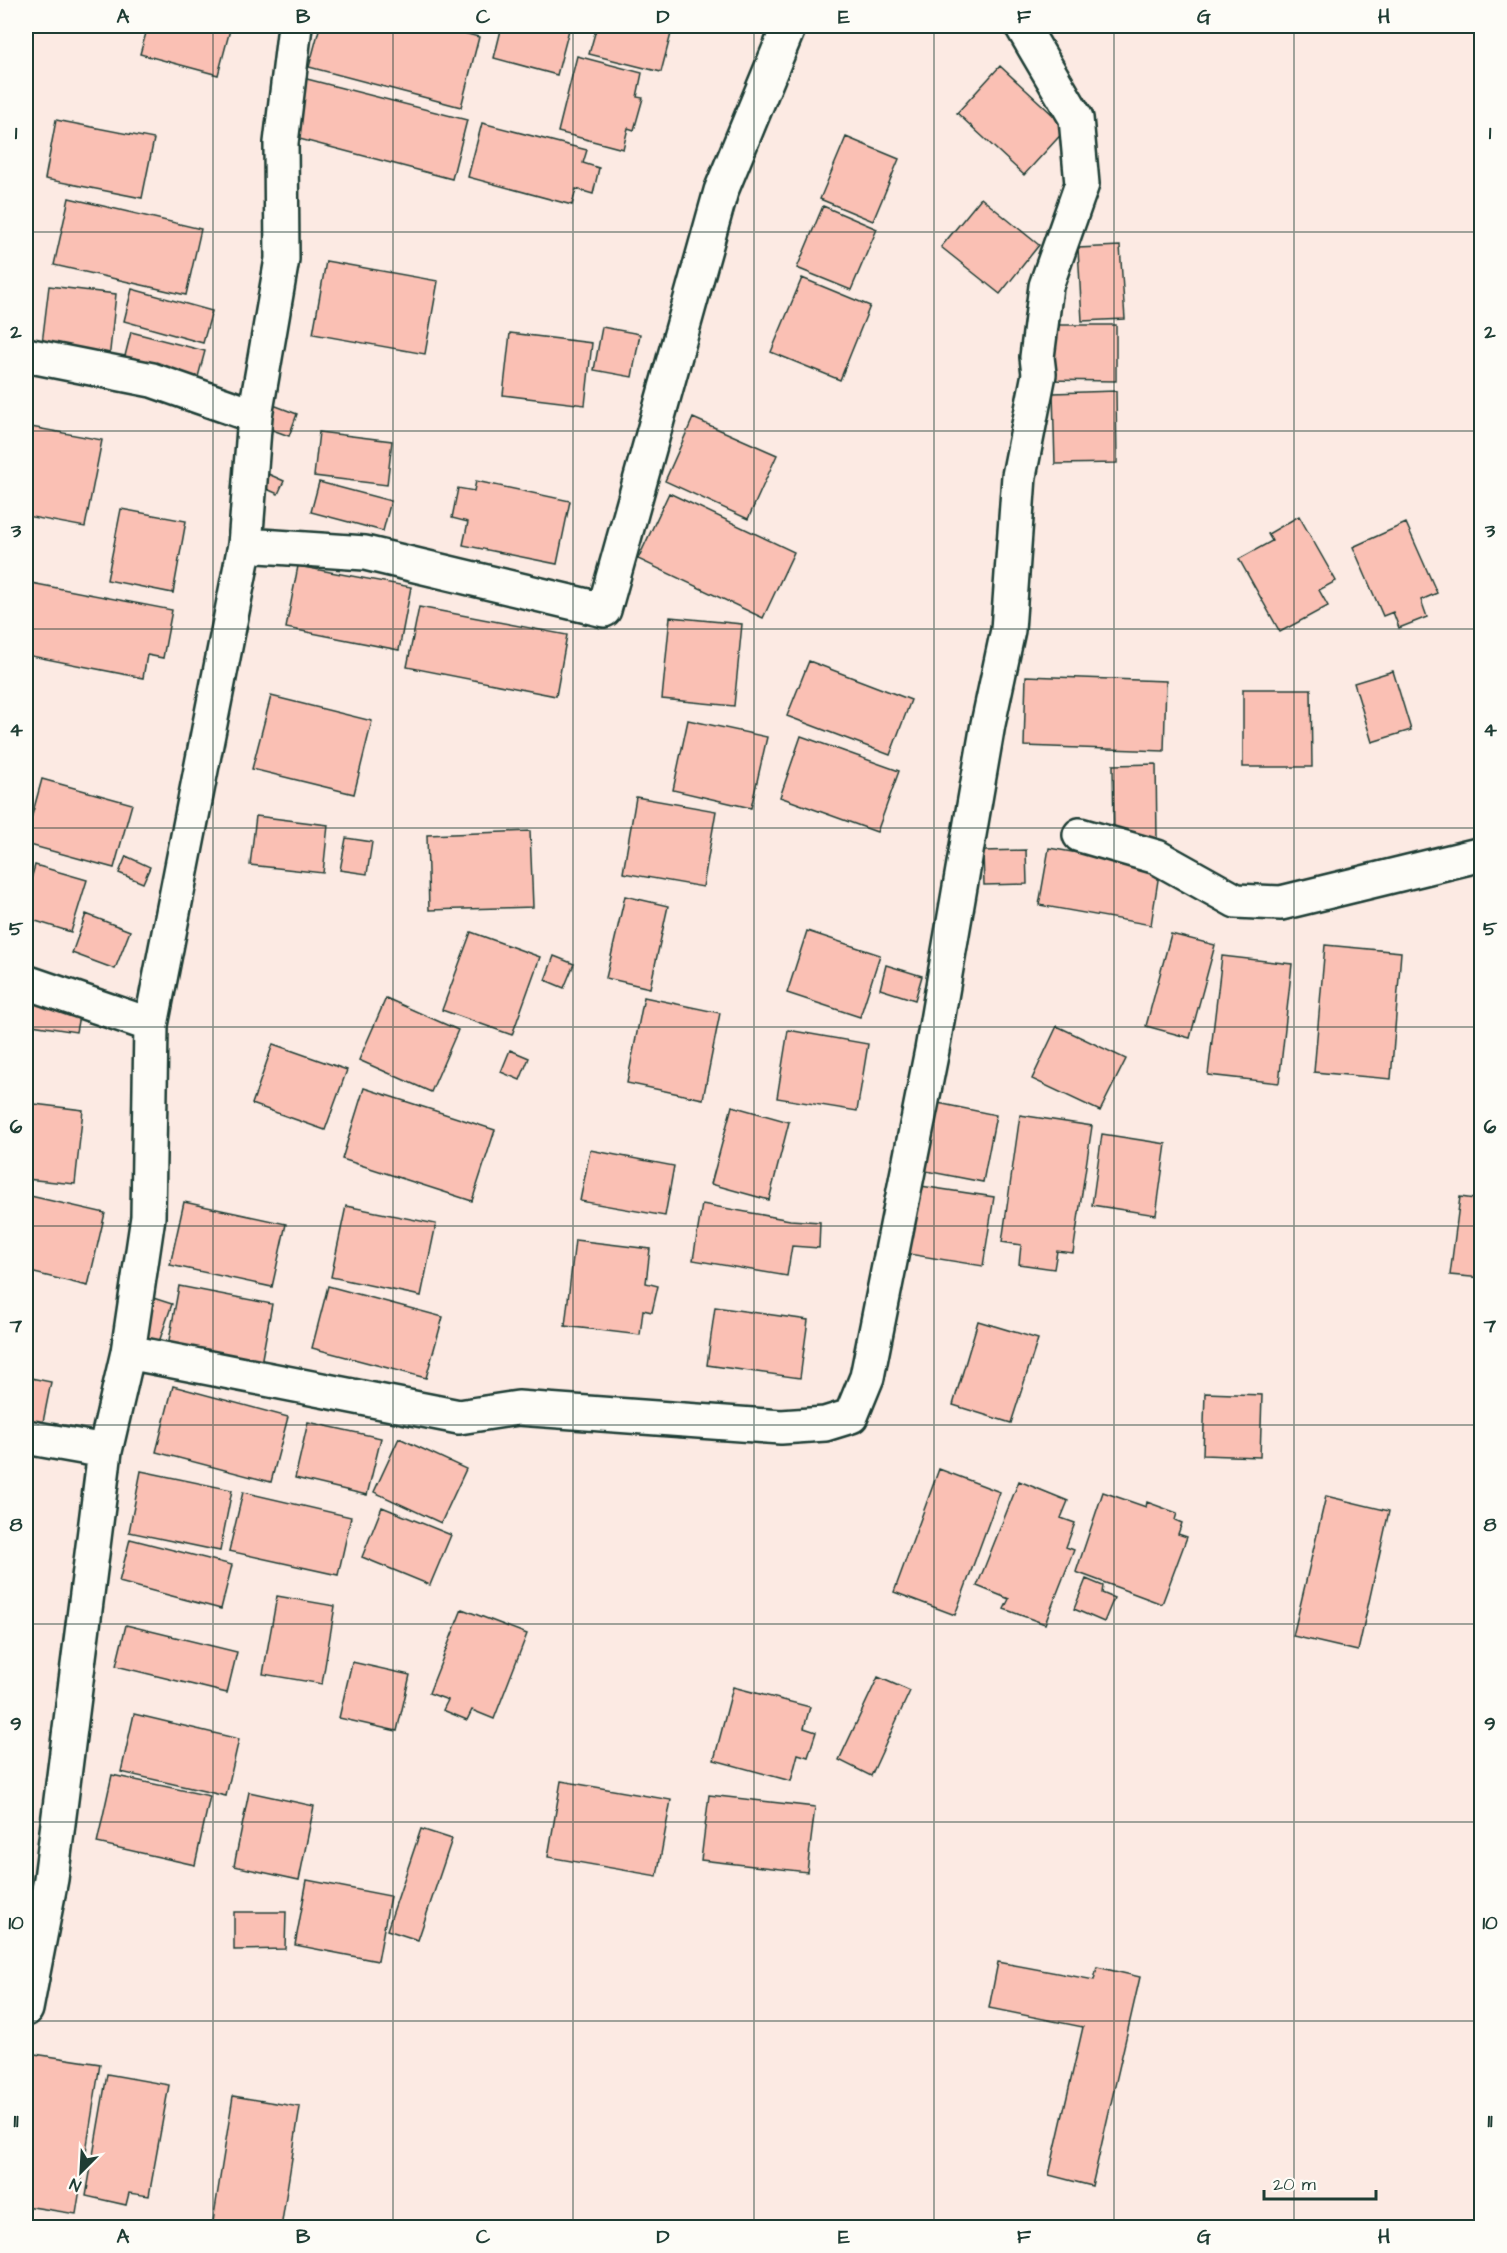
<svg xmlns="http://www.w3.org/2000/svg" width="1507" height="2253" font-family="'Architects Daughter',sans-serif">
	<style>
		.building { fill: #fac0b4; stroke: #1f3d34; stroke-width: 1.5 }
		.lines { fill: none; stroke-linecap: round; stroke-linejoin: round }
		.minor-casing { stroke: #1f3d34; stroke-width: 38 }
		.minor { stroke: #fdfcf7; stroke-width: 33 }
		.grid { fill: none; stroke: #1f3d34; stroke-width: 1.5; stroke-opacity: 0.55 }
		.neatline { fill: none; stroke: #1f3d34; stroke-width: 2 }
		.grid-label { font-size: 20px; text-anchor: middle; font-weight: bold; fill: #1f3d34 }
	</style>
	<rect width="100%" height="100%" fill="#fceae3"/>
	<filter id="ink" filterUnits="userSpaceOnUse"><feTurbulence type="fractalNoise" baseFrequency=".0167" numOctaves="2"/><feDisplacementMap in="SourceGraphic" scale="12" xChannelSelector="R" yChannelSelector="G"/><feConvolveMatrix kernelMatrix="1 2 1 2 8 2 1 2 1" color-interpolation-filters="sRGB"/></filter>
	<g filter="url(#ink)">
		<path class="building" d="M148,26H231L218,75L140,54Z
			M320,26H437L479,37L461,107L309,67Z
			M502,26H570L557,75L494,58Z
			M597,26H673L661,72L589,54Z
			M577,56L642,73L637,97L643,98L634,130L628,128L623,149L558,132Z
			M1000,66L1067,128L1024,175L957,113Z
			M303,78L467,120L452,179L288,136Z
			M56,120L154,139L142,198L45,179Z
			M482,123L587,150L583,163L599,168L593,194L576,189L572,205L468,177Z
			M846,137L899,159L873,221L820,199Z
			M69,198L201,229L186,295L54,265Z
			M981,198L1039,245L1000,294L941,247Z
			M823,206L877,229L851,290L797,268Z
			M26,239L32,240L26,273Z
			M1120,246L1125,319L1082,321L1078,248Z
			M326,261L438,281L425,354L313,334Z
			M802,278L870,306L840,380L771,352Z
			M49,286L116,294L109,360L41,352Z
			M132,289L212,311L203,343L124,321Z
			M1043,325H1116V381L1044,380Z
			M602,327L640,334L632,377L594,370Z
			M131,332L205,351L195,388L122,368Z
			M510,333L592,343L585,405L503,395Z
			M1116,391L1117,463L1055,464L1053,393Z
			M268,403L297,414L289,436L259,425Z
			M693,418L777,455L748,519L665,481Z
			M31,427L102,440L85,527L26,516V457Z
			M319,432L392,441L387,485L314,476Z
			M257,469L284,481L278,494L251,482Z
			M476,481L570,501L557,564L463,545L468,522L452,518L458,488L474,491Z
			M319,482L391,501L383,531L311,512Z
			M669,493L794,552L763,618L638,559Z
			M121,509L186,521L173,593L107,580Z
			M1299,516L1336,581L1319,590L1328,606L1280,632L1239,559L1272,541L1268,534Z
			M1406,523L1437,593L1421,600L1427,617L1399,628L1393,612L1383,616L1353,547Z
			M298,566L411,587L399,650L286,628Z
			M26,582L172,610L163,658L147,655L143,678L26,655Z
			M419,607L567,635L556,696L407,667Z
			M670,617L742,624L734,706L662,699Z
			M809,661L911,700L890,755L787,716Z
			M1393,671L1411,730L1372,742L1354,683Z
			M1026,676L1166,681L1164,751L1024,746Z
			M1243,689H1311L1312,767H1243Z
			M271,696L372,721L354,794L252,769Z
			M688,720L767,737L751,808L673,790Z
			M801,736L899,771L877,832L780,797Z
			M1156,764L1157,838L1114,839L1113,765Z
			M42,779L132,804L114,868L26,844V837Z
			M636,797L716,811L703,887L623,873Z
			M256,816L328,825L323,873L250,865Z
			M530,831L533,907L429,910L427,835Z
			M346,838L372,842L367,874L340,870Z
			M1049,848L1160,867L1151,925L1039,905Z
			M1026,850L1027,884L984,885L983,851Z
			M126,856L150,867L143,883L119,873Z
			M35,865L87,880L71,932L26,918V897Z
			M625,896L668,906L650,988L606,978Z
			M86,914L130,931L115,969L72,953Z
			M807,931L880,955L860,1017L787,993Z
			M471,932L540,957L512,1035L442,1010Z
			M1171,934L1215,945L1190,1038L1146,1026Z
			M1325,945L1401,952L1391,1079L1314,1072Z
			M554,956L574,964L564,988L545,980Z
			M1222,956L1292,964L1279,1083L1208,1075Z
			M886,965L922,976L915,1000L880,989Z
			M26,996L81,1005L76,1032L26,1024Z
			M644,997L720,1013L703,1099L627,1083Z
			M386,998L458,1030L431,1092L359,1060Z
			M1057,1026L1126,1059L1100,1111L1032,1079Z
			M788,1030L868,1044L857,1111L777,1098Z
			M273,1044L347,1070L325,1130L252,1104Z
			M510,1050L529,1058L520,1080L501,1072Z
			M364,1088L495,1130L472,1201L342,1159Z
			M26,1103L83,1110L75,1184L26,1179Z
			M938,1103L996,1115L983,1182L926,1171Z
			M732,1106L789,1122L769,1200L711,1184Z
			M1020,1115L1092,1126L1073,1253L1057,1251L1054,1269L1019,1264L1021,1245L1002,1242Z
			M1102,1134L1166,1144L1156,1215L1092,1205Z
			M590,1150L674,1166L665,1216L580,1201Z
			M914,1185L994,1197L983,1266L902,1253Z
			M26,1195L105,1213L88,1286L26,1271Z
			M1460,1197L1482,1200V1278L1450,1275Z
			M184,1202L286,1224L272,1287L170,1265Z
			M702,1204L790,1220L820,1222L819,1248L792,1246L787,1276L693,1260Z
			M346,1206L436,1224L421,1296L331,1277Z
			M575,1240L650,1249L646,1283L658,1286L652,1312L643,1310L640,1335L565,1326Z
			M179,1286L272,1304L260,1369L167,1351Z
			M328,1286L443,1317L426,1378L312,1348Z
			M150,1297L172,1304L158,1345L136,1338Z
			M715,1307L808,1320L800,1378L707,1365Z
			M978,1321L1038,1339L1011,1423L953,1405Z
			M26,1377L51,1382L41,1432L26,1428Z
			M173,1386L288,1417L271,1482L156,1452Z
			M1205,1393L1262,1395L1260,1457L1203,1455Z
			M308,1422L381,1438L367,1495L295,1478Z
			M399,1438L466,1469L441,1523L374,1492Z
			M939,1469L1000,1492L955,1615L894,1592Z
			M141,1471L232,1490L220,1551L129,1532Z
			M1019,1481L1068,1501L1061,1518L1075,1523L1066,1547L1074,1550L1045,1624L1004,1609L1009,1599L977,1586Z
			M243,1492L351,1517L338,1575L229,1551Z
			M1103,1492L1146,1507L1147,1502L1177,1513L1175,1520L1182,1523L1178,1534L1187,1537L1162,1604L1076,1572Z
			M1326,1496L1389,1511L1358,1651L1293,1636Z
			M382,1507L451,1535L430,1585L362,1557Z
			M130,1539L232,1565L221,1609L119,1582Z
			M1086,1579L1103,1586L1102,1593L1114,1598L1104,1622L1074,1609Z
			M277,1596L335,1606L322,1684L263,1674Z
			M462,1609L527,1634L494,1719L472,1710L467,1720L443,1710L448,1700L429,1693Z
			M126,1625L237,1652L227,1693L116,1666Z
			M352,1662L410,1675L397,1731L339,1718Z
			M878,1677L910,1691L871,1776L839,1760Z
			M733,1687L810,1707L804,1728L816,1732L808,1757L798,1754L791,1781L714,1760Z
			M134,1714L239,1739L226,1796L121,1772Z
			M112,1775L210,1796L195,1865L97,1843Z
			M561,1781L671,1800L657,1876L548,1857Z
			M249,1792L314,1806L299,1880L234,1866Z
			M709,1795L815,1807L807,1872L701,1860Z
			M421,1829L452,1839L418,1940L387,1930Z
			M307,1880L390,1896L378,1961L295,1945Z
			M234,1912H286L285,1949L234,1950Z
			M998,1962L1094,1980L1097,1967L1140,1977L1092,2186L1049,2175L1083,2027L989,2008Z
			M28,2053L100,2064L76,2214L26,2206V2070Z
			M107,2074L169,2085L149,2196L129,2193L126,2205L86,2196Z
			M233,2096L300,2107L281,2228H212Z"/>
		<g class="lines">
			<defs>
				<path id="minor" d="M26,355L152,380L255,416
					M245,545L365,553L604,610L721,191L789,26
					M1080,835L1157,857L1236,901L1281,903L1482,854
					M26,982L151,1025
					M128,1352L459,1417L518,1408L781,1427L825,1424L851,1416L867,1377L932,1050L988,724L1008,630L1019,476L1039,374L1037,357L1046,286L1082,184L1076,118L1022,26
					M26,1437L105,1451
					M26,2009L51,1879L105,1451L128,1352L148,1217L151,1025L245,545L255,416L282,259L281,143L295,26"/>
			</defs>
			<use href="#minor" class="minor-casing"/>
			<use href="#minor" class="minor"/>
		</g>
	</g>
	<path class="grid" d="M213,26V2228M393,26V2228M573,26V2228M754,26V2228M934,26V2228M1114,26V2228M1294,26V2228M26,232H1482M26,431H1482M26,629H1482M26,828H1482M26,1027H1482M26,1226H1482M26,1425H1482M26,1624H1482M26,1822H1482M26,2021H1482"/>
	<rect width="1507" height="2253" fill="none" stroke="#fdfcf7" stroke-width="66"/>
	<g transform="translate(81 2172) rotate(204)" stroke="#fdfcf7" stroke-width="4.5" paint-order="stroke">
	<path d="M0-4.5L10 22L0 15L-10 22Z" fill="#1f3d34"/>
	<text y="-9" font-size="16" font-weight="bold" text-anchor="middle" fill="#1f3d34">N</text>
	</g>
	<path d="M1264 2190v9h112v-9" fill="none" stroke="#1f3d34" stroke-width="3"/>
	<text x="1273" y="2190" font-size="18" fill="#1f3d34" stroke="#fdfcf7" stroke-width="4.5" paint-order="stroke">20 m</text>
	<rect x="33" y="33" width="1441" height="2187" class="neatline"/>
	<g class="grid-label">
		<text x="123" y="23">A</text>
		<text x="303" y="23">B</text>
		<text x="483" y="23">C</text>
		<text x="663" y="23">D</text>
		<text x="844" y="23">E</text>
		<text x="1024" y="23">F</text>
		<text x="1204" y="23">G</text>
		<text x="1384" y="23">H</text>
		<text x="16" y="139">1</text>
		<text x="1490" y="139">1</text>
		<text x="16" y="338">2</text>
		<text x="1490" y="338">2</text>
		<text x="16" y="537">3</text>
		<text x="1490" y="537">3</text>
		<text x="16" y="736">4</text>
		<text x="1490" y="736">4</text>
		<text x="16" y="935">5</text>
		<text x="1490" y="935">5</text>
		<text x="16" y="1133">6</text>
		<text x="1490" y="1133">6</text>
		<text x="16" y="1332">7</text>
		<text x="1490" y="1332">7</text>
		<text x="16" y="1531">8</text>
		<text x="1490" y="1531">8</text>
		<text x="16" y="1730">9</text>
		<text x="1490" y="1730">9</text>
		<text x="16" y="1929">10</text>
		<text x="1490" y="1929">10</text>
		<text x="16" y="2127">11</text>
		<text x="1490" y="2127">11</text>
		<text x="123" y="2243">A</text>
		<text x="303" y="2243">B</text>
		<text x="483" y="2243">C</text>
		<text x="663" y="2243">D</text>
		<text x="844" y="2243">E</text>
		<text x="1024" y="2243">F</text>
		<text x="1204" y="2243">G</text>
		<text x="1384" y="2243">H</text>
	</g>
</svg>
